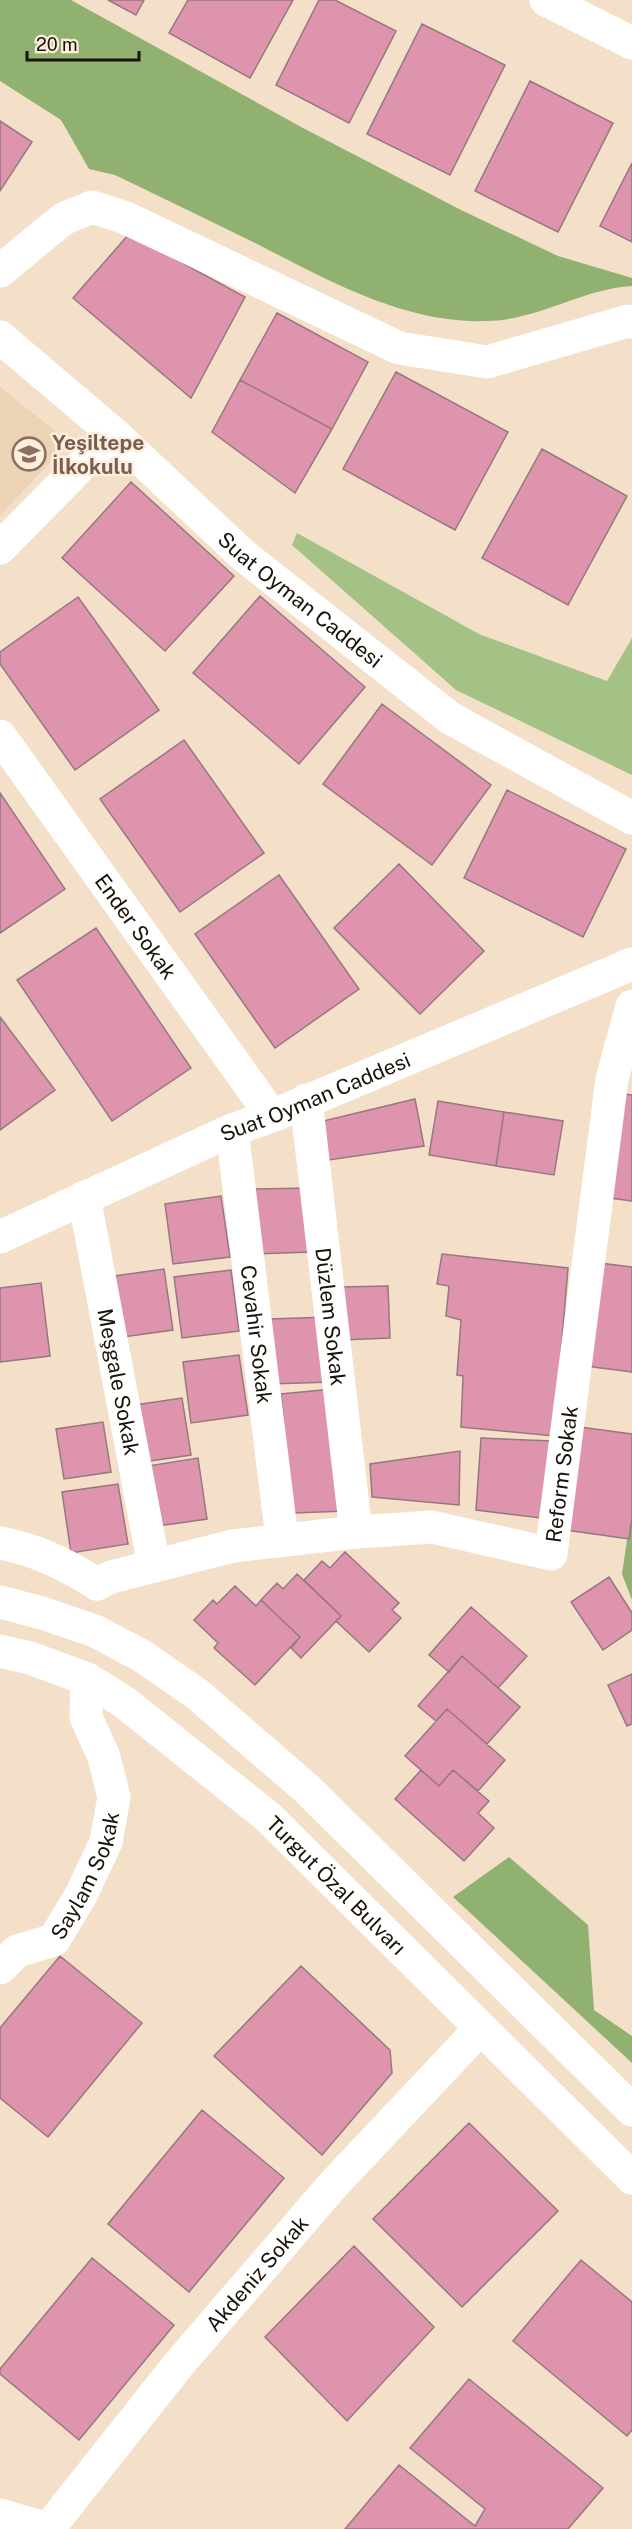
<svg xmlns="http://www.w3.org/2000/svg" width="632" height="2529" font-family="'Public Sans',sans-serif">
	<style>
		.built { fill: #ecd3b5 }
		.green { fill: #a4c286 }
		.forest { fill: #91b171 }
		.building { fill: #df94ad; stroke: #957881; stroke-width: 1.5 }
		.lines { fill: none; stroke-linecap: round; stroke-linejoin: round }
		.street { stroke: #fff; stroke-width: 33 }
		.secondary { stroke: #fff; stroke-width: 33 }
		.labels { text-anchor: middle; dominant-baseline: central; stroke-width: 5; stroke-linejoin: round; paint-order: stroke }
		.education-label { font-size: 21px; font-weight: bold; fill: #785e54; stroke: #feeedb; text-anchor: start }
		.street-label { font-size: 21px; fill: #181209; stroke: #feeedb }
	</style>
	<rect width="100%" height="100%" fill="#f4e0c8"/>
	<path class="built" d="M0,387L69,442L0,516Z"/>
	<path class="green" d="M297,533L479,634L607,681L632,638V775L456,690L292,545Z"/>
	<path class="forest" d="M0,0H71L303,128L461,210L558,256L632,278V286C581,289 540,320 486,321C404,324 326,279 255,243C209,220 162,198 115,175L89,169L61,120L0,81Z
		M632,1505V1600L622,1574Z
		M509,1857L588,1925L594,2010L632,2036V2063L453,1897Z"/>
	<path class="building" d="M108,0H144L136,15Z
		M188,0H293L250,78L169,33Z
		M319,0H335L396,31L349,123L276,85Z
		M422,24L505,65L450,175L367,134Z
		M530,81L613,123L558,232L475,191Z
		M0,121L32,142L0,191Z
		M632,163V242L600,226Z
		M129,234L245,297L191,398L73,298Z
		M277,313L368,362L332,429L240,380Z
		M396,372L508,432L455,530L343,469Z
		M240,380L332,429L295,493L212,432Z
		M542,449L627,496L568,605L482,558Z
		M131,482L234,576L165,651L62,558Z
		M260,596L365,687L299,764L193,673Z
		M78,597L159,710L75,770L0,664V652Z
		M382,704L491,785L432,865L323,784Z
		M184,740L264,853L180,912L100,799Z
		M507,790L626,849L583,937L464,878Z
		M0,793L65,889L0,933Z
		M399,864L484,951L420,1014L334,928Z
		M279,875L359,989L275,1048L195,934Z
		M96,928L191,1068L112,1121L17,980Z
		M0,1017L55,1090L0,1130Z
		M624,1094L632,1095V1201L610,1198Z
		M415,1099L424,1146L322,1161L315,1123Z
		M438,1101L504,1112L496,1166L429,1155Z
		M504,1112L563,1121L554,1175L496,1166Z
		M309,1188L312,1252L251,1254L249,1189Z
		M221,1196L230,1257L173,1264L165,1204Z
		M442,1254L568,1268L554,1436L461,1427L463,1376L457,1375L461,1320L446,1316L449,1286L437,1284Z
		M600,1263L632,1267V1372L586,1366Z
		M164,1269L173,1330L116,1338L108,1277Z
		M231,1270L239,1331L182,1338L174,1277Z
		M41,1283L50,1356L0,1362V1288Z
		M388,1286L390,1338L341,1340L339,1287Z
		M329,1317L331,1382L271,1384L269,1319Z
		M239,1355L248,1415L191,1423L183,1362Z
		M332,1389L346,1511L293,1513L281,1394Z
		M182,1398L191,1455L137,1463L128,1406Z
		M103,1422L111,1472L64,1479L56,1429Z
		M580,1427L632,1434V1518L629,1539L566,1530Z
		M481,1438L552,1441L541,1518L476,1510Z
		M460,1451L459,1505L372,1497L370,1464Z
		M198,1458L207,1519L151,1527L141,1467Z
		M118,1484L128,1544L71,1553L62,1492Z
		M345,1552L399,1603L392,1610L401,1618L369,1652L336,1621L341,1616L304,1580L322,1561L330,1568Z
		M297,1574L341,1616L301,1658L291,1648L300,1637L261,1600L277,1583L283,1589Z
		M609,1577L632,1613V1630L603,1650L571,1602Z
		M235,1586L256,1606L261,1600L300,1637L255,1685L214,1648L218,1643L194,1620L213,1600L217,1604Z
		M471,1607L527,1656L498,1688L462,1656L449,1672L429,1655Z
		M462,1656L520,1707L487,1744L447,1709L436,1721L418,1706Z
		M632,1674V1724L627,1726L608,1685Z
		M447,1709L505,1760L478,1791L453,1770L439,1786L405,1756Z
		M421,1770L439,1786L453,1770L489,1801L478,1813L494,1828L464,1861L395,1799Z
		M60,1956L142,2023L48,2137L0,2098V2028Z
		M301,1966L390,2050L392,2073L322,2155L214,2056Z
		M202,2110L284,2178L189,2292L108,2224Z
		M469,2123L558,2211L462,2307L373,2219Z
		M354,2246L434,2327L347,2421L265,2337Z
		M92,2258L174,2325L79,2440L0,2374V2369Z
		M581,2260L632,2302V2430L627,2436L513,2341Z
		M469,2379L603,2488L568,2529H345L399,2465L475,2526L485,2509L410,2448Z"/>
	<g class="lines">
		<g class="street">
			<path d="M0,548L113,433"/>
			<path id="s1" d="M0,736L272,1116"/>
			<path id="s2" d="M306,1100L356,1532"/>
			<path id="s3" d="M232,1130L282,1539"/>
			<path id="s4" d="M84,1197L154,1566"/>
			<path d="M0,1543C37,1550 65,1564 97,1584"/>
			<path id="s5" d="M97,1584L111,1577L233,1546L356,1532L432,1527L551,1554L612,1079L632,1006"/>
			<path id="s6" d="M0,1968L17,1951L54,1940L81,1895L106,1842L114,1797L104,1757L86,1717L87,1679"/>
			<path d="M0,2515L48,2529"/>
			<path id="s7" d="M48,2529L179,2364L332,2186L480,2029"/>
		</g>
		<g class="secondary">
			<path d="M546,0L632,43"/>
			<path d="M0,271L63,219L92,207L126,218L399,348L487,362L628,321L632,322"/>
			<path id="s8" d="M0,337L113,433L243,555L450,718L632,818"/>
			<path id="s9" d="M0,1237L232,1130L272,1116L632,964"/>
			<path d="M0,1602L42,1613L95,1631L142,1656L197,1694L306,1788L632,2110"/>
			<path id="s10" d="M0,1651L30,1658L87,1679L124,1702L268,1817L632,2178"/>
		</g>
	</g>
	<defs>
		<symbol id="school-ring" viewBox="-11 -11 22 22"><circle r="9.5" fill="#feeedb" stroke="#8d6e63" stroke-width="1.5"/><path d="M0-5L7-2L0 1L-7-2ZM-4 1L0 2.5L4 1V4Q0 6-4 4Z" fill="#8d6e63"/></symbol>
	</defs>
	<g fill-rule="evenodd">
		<use href="#school-ring" x="10" y="435" width="38" height="38"/>
	</g>
	<g class="labels">
		<g class="education-label">
			<text x="52" y="442">Yeşiltepe<tspan x="52" dy="24">İlkokulu</tspan></text>
		</g>
		<g class="street-label">
			<text stroke="none"><textPath href="#s8" startOffset="399">Suat Oyman Caddesi</textPath></text>
			<text stroke="none"><textPath href="#s1" startOffset="234">Ender Sokak</textPath></text>
			<text stroke="none"><textPath href="#s9" startOffset="345">Suat Oyman Caddesi</textPath></text>
			<text stroke="none"><textPath href="#s2" startOffset="218">Düzlem Sokak</textPath></text>
			<text stroke="none"><textPath href="#s3" startOffset="206">Cevahir Sokak</textPath></text>
			<text stroke="none"><textPath href="#s4" startOffset="188">Meşgale Sokak</textPath></text>
			<text stroke="none"><textPath href="#s5" startOffset="544">Reform Sokak</textPath></text>
			<text stroke="none"><textPath href="#s6" startOffset="135">Saylam Sokak</textPath></text>
			<text stroke="none"><textPath href="#s10" startOffset="416">Turgut Özal Bulvarı</textPath></text>
			<text stroke="none"><textPath href="#s7" startOffset="330">Akdeniz Sokak</textPath></text>
		</g>
	</g>
	<path d="M27 51v9h112v-9" fill="none" stroke="#181209" stroke-width="3"/>
	<text x="36" y="51" font-size="18" fill="#181209" stroke="#feeedb" stroke-width="4.5" paint-order="stroke">20 m</text>
</svg>
